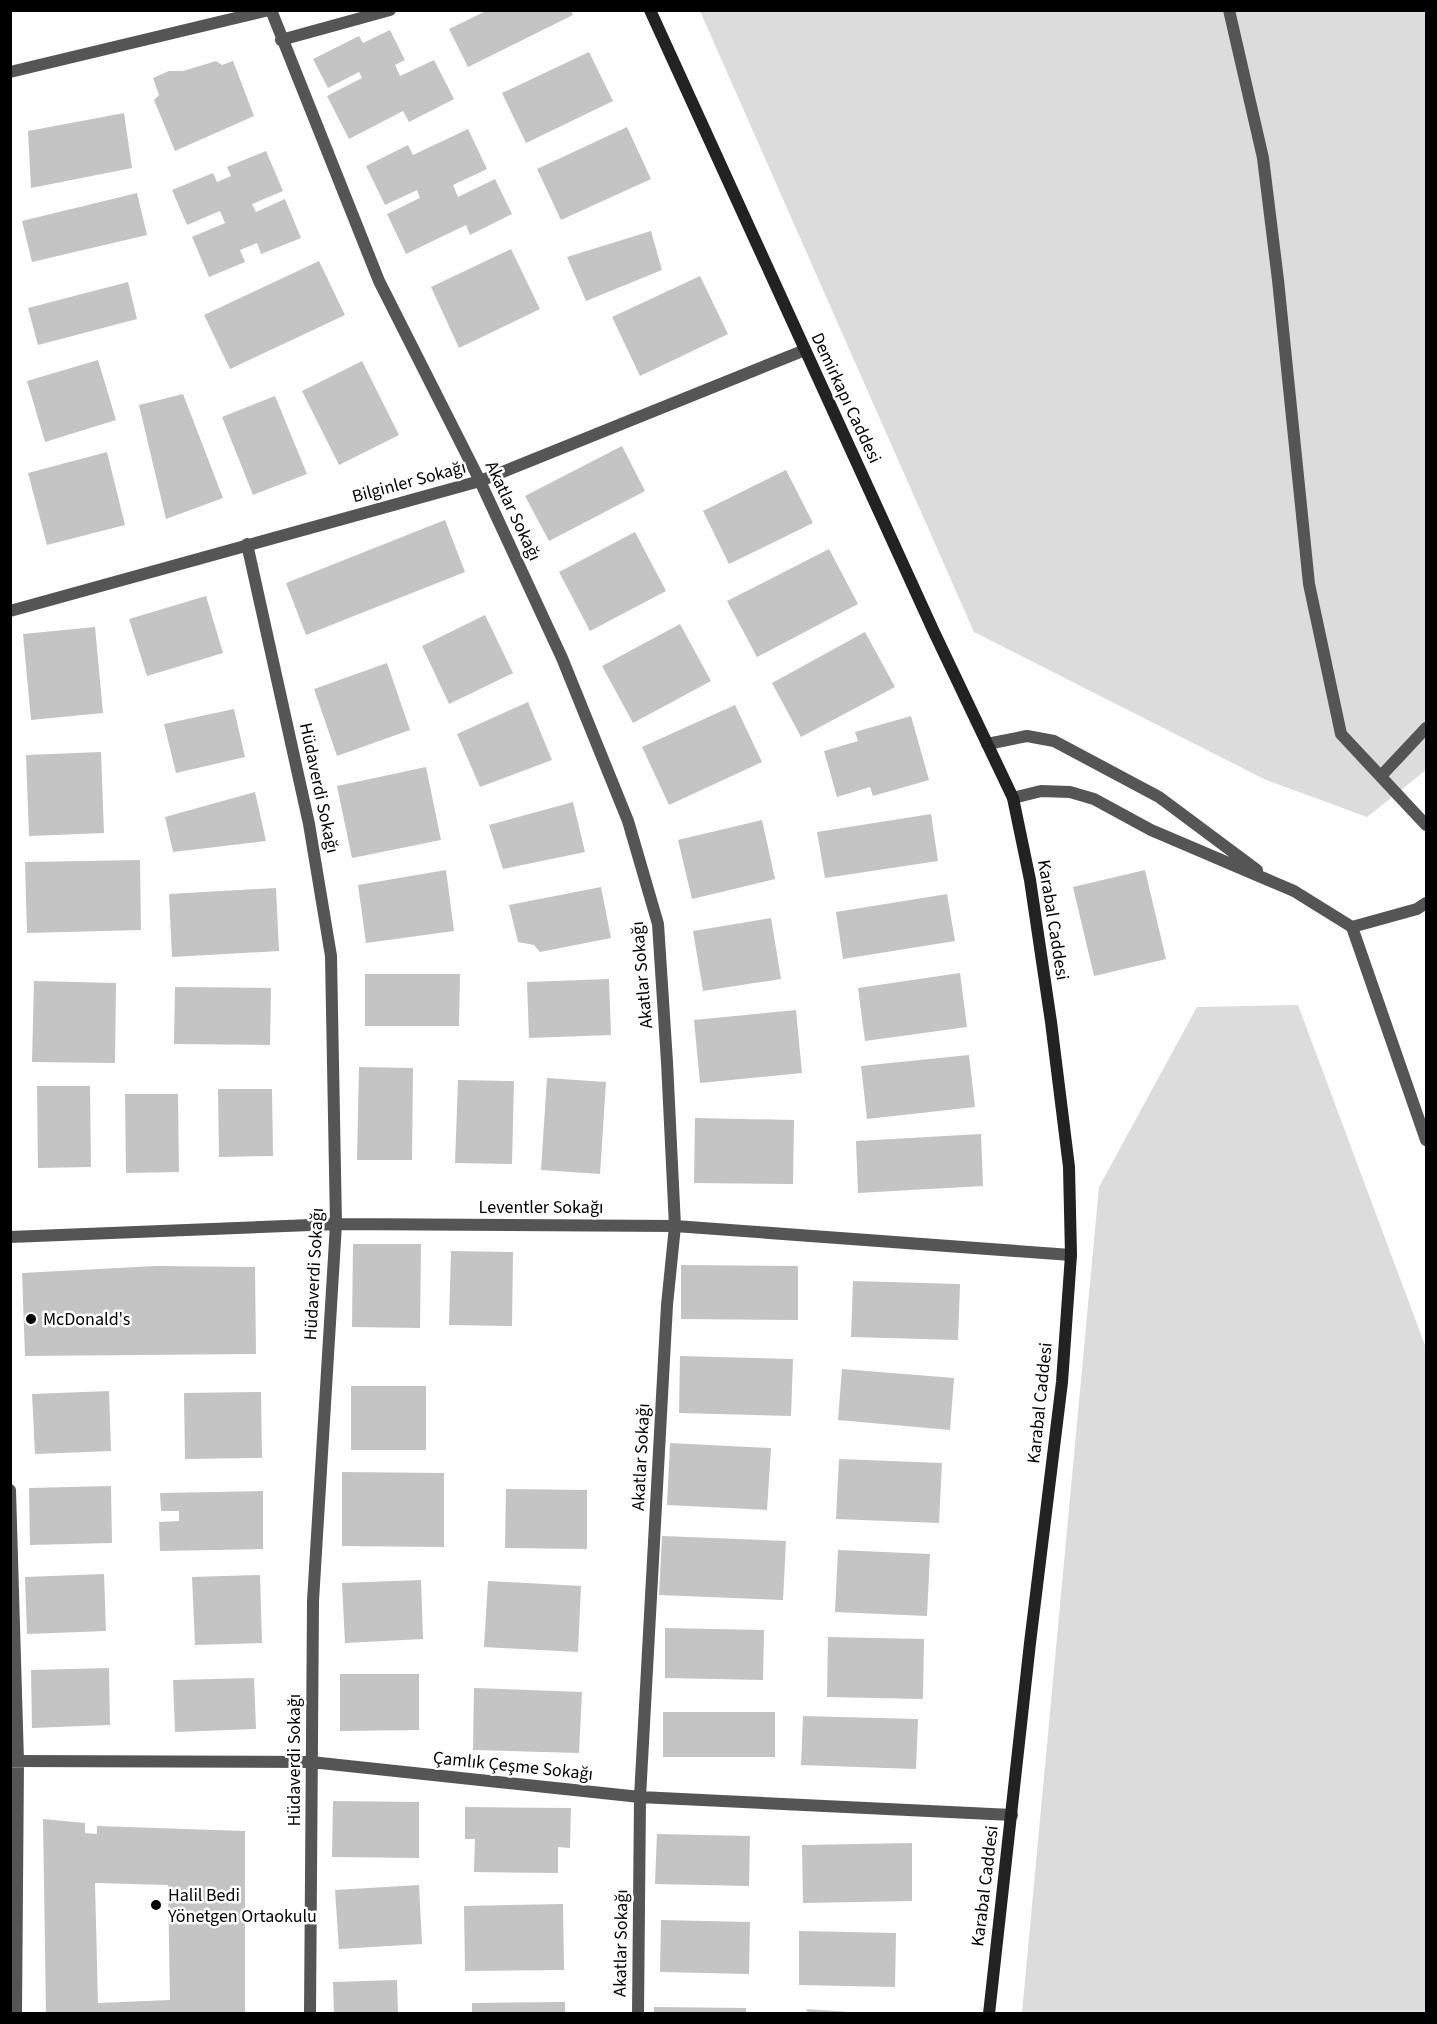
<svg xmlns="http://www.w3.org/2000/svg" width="1437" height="2024" font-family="'Source Sans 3',sans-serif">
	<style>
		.green { fill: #dcdcdc }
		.building { fill: #c4c4c4; fill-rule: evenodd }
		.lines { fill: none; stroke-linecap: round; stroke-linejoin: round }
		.lane { stroke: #555; stroke-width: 12 }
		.street { stroke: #555; stroke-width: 12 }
		.secondary { stroke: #222; stroke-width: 12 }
		.poi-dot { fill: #000; stroke: #fff; stroke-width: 2 }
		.labels { text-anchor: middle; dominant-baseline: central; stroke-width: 5; stroke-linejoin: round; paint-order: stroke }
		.street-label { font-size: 18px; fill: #000; stroke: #fff }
		.poi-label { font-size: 18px; fill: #000; stroke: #fff; text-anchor: start }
	</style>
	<rect width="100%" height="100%" fill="#fff"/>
	<path class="green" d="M700,11H1426V770L1367,817L1264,779L974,632Z
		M1298,1005L1426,1348V2013H1022L1099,1187L1197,1007Z"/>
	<path class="building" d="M488,10H571L573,15L468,67L449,29Z
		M390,30L405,60L395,65L400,76L434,60L454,99L409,122L403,111L349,139L327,96L362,78L359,72L328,88L313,59L359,36L363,43Z
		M589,52L613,101L526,143L502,93Z
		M216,61L222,65L233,61L254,116L175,151L154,100L159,95L153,78L169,71H183Z
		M124,113L132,168L31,188L28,131Z
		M627,127L651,179L561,220L537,169Z
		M468,129L487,169L453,185L458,197L495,179L512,214L470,235L466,225L406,254L387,214L420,198L417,190L385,205L366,166L408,145L413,155Z
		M266,151L283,191L252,204L256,212L285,199L301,238L261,254L257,243L240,250L245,262L209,277L192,237L225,223L220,211L187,225L172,190L213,173L217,182L231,176L227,167Z
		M137,193L147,235L32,262L22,221Z
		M651,231L662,270L586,301L567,257Z
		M511,249L540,309L459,348L431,287Z
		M319,261L345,315L230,369L204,315Z
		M700,276L728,334L640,376L612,317Z
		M128,282L137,319L38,345L28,308Z
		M98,360L116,420L45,442L27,381Z
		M362,361L399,435L339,465L302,391Z
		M183,394L223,498L166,519L139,405Z
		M275,396L307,474L253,495L222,417Z
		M622,446L645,491L549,541L525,496Z
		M107,452L125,525L47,545L28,473Z
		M786,470L813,523L729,564L703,511Z
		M445,520L465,572L306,635L286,583Z
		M635,532L666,591L590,631L559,572Z
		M829,549L858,604L757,657L727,601Z
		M206,596L223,653L147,676L129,619Z
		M485,615L513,673L449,704L422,646Z
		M680,624L711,681L633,723L602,666Z
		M95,627L103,713L31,720L23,634Z
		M865,632L895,687L801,737L772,683Z
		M387,663L410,730L337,756L314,689Z
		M528,702L552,760L480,787L457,734Z
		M735,705L762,762L669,805L642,747Z
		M234,709L245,757L176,773L164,724Z
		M911,716L929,780L873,796L870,787L837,797L824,751L858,741L855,732Z
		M101,752L104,833L29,836L26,755Z
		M426,767L441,840L352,858L337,786Z
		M255,792L266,841L173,852L165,817Z
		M573,802L585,852L503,869L489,825Z
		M931,814L938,861L825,878L817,832Z
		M762,820L775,879L692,899L678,840Z
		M140,860L141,930L27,933L25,862Z
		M446,870L454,931L366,943L358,885Z
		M1145,870L1166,959L1094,976L1073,887Z
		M601,887L611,938L540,952L534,945L518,942L509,905Z
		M276,888L279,951L172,957L169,894Z
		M947,894L955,941L843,959L836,912Z
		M771,918L781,979L703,991L693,931Z
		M960,973L967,1027L865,1041L858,988Z
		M365,974H460L459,1026H365Z
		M609,979L611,1035L529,1038L527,982Z
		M34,981L116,983L115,1063L32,1062Z
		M175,987L271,988L270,1045L174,1044Z
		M796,1010L802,1073L700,1083L694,1020Z
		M969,1055L975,1107L867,1119L861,1066Z
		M359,1067L413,1068L412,1160H357Z
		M547,1078L606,1082L600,1174L541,1170Z
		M458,1080L514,1081L512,1164L455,1163Z
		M37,1086H90L91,1167L38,1168Z
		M218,1089H272L273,1156L219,1157Z
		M125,1094H178L179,1172L126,1173Z
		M695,1118L794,1120L793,1184L694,1183Z
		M981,1134L983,1186L858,1193L856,1141Z
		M353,1244H421L420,1328L352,1327Z
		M451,1251L513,1252L512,1326L449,1325Z
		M681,1265L798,1266V1320L681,1319Z
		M156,1266L255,1267L256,1354L25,1356L22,1273Z
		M853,1281L960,1284L958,1340L851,1337Z
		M680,1356L793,1359L791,1416L679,1413Z
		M842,1369L954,1378L950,1430L838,1420Z
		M351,1386H426V1450H351Z
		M109,1391L111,1451L35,1454L32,1394Z
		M261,1392L262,1458L185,1459L184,1393Z
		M670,1443L771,1448L767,1510L667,1505Z
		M839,1459L942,1463L939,1523L836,1519Z
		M342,1472L444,1473V1547L342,1546Z
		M111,1486L112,1543L30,1545L29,1488Z
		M506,1489L587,1490V1549L505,1548Z
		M263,1491V1549L160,1551L159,1522L179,1521V1511H161L160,1493Z
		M662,1536L786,1541L783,1600L659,1595Z
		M838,1550L930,1554L927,1616L835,1612Z
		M104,1574L106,1631L27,1634L25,1577Z
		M260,1575L262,1643L195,1645L192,1577Z
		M421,1580L423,1639L345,1643L342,1583Z
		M488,1581L581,1586L578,1652L484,1647Z
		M665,1628L764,1630L763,1680L665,1678Z
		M828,1637L924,1639L923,1699L827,1697Z
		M109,1668L110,1725L32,1728L31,1670Z
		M340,1674H419V1730L340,1731Z
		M254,1678L256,1729L175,1732L173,1680Z
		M474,1688L582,1692L579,1753L473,1750Z
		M663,1712H775V1757H663Z
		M803,1716L918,1719L916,1769L801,1765Z
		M333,1801L419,1802V1858L332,1857Z
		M465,1807L571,1808L570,1848L558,1847V1873L474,1872L475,1839H465Z
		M43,1819L85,1823V1833L97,1834V1826L245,1831V2014H46ZM95,1883L168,1885L170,2000L98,2003Z
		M657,1834L750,1836L749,1886L655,1884Z
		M912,1843V1901L803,1903L802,1845Z
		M419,1885L422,1944L339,1949L335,1890Z
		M563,1904L564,1970L465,1971L464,1906Z
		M661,1920L750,1922L749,1974L660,1972Z
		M799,1931L896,1933L895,1987L799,1985Z
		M397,1980L398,2014H334L333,1982Z
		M565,2002V2014H472V2003Z
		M654,2007L746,2008V2014H654Z
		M807,2009L849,2012V2014H806Z"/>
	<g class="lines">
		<path class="lane" d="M987,744L1027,736L1054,741L1159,797L1257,870
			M1381,776L1426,728
			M1013,798L1041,791L1070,792L1094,799L1151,830L1294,891L1352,927L1426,1140
			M1352,927L1417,909L1426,903"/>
		<path class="street" d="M271,10L379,281L480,481L562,658L628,821L658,924L667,1062L675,1226L667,1305L640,1797L638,2014
			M1229,10L1263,158L1278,280L1309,584L1341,734L1426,825
			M281,40L390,10
			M10,72L269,10
			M247,544L309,824L331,956L336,1224L313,1601L310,2014
			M10,611L480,481L805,350
			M10,1237L336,1224L675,1226L1071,1255
			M10,1490L18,1761L16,2014
			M10,1761L311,1762L640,1797L1012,1815"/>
		<path class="secondary" d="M650,10L934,632L1013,798L1030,880L1051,1022L1069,1167L1071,1255L1062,1382L1030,1643L989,2014"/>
	</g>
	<g class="poi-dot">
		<circle cx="31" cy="1319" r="6"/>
		<circle cx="156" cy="1905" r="6"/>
	</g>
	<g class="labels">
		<g class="street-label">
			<text transform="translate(846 398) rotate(65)">Demirkapı Caddesi</text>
			<text transform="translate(409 482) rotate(-15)">Bilginler Sokağı</text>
			<text transform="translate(513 511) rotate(65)">Akatlar Sokağı</text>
			<text transform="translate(319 788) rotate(78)">Hüdaverdi Sokağı</text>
			<text transform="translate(1053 920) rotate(81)">Karabal Caddesi</text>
			<text transform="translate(642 975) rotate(-95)">Akatlar Sokağı</text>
			<text x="541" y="1207">Leventler Sokağı</text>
			<text transform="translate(314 1274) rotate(-87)">Hüdaverdi Sokağı</text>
			<text transform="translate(1040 1403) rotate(-84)">Karabal Caddesi</text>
			<text transform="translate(641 1457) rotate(-87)">Akatlar Sokağı</text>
			<text transform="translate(294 1760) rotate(-90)">Hüdaverdi Sokağı</text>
			<text transform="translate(513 1766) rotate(6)">Çamlık Çeşme Sokağı</text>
			<text transform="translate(985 1886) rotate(-83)">Karabal Caddesi</text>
			<text transform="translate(621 1943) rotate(-89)">Akatlar Sokağı</text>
		</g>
		<g class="poi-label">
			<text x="43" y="1319">McDonald's</text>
			<text x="168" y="1895">Halil Bedi<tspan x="168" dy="21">Yönetgen Ortaokulu</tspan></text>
		</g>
	</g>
	<rect width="1437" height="2024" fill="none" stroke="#000000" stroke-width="24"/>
</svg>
